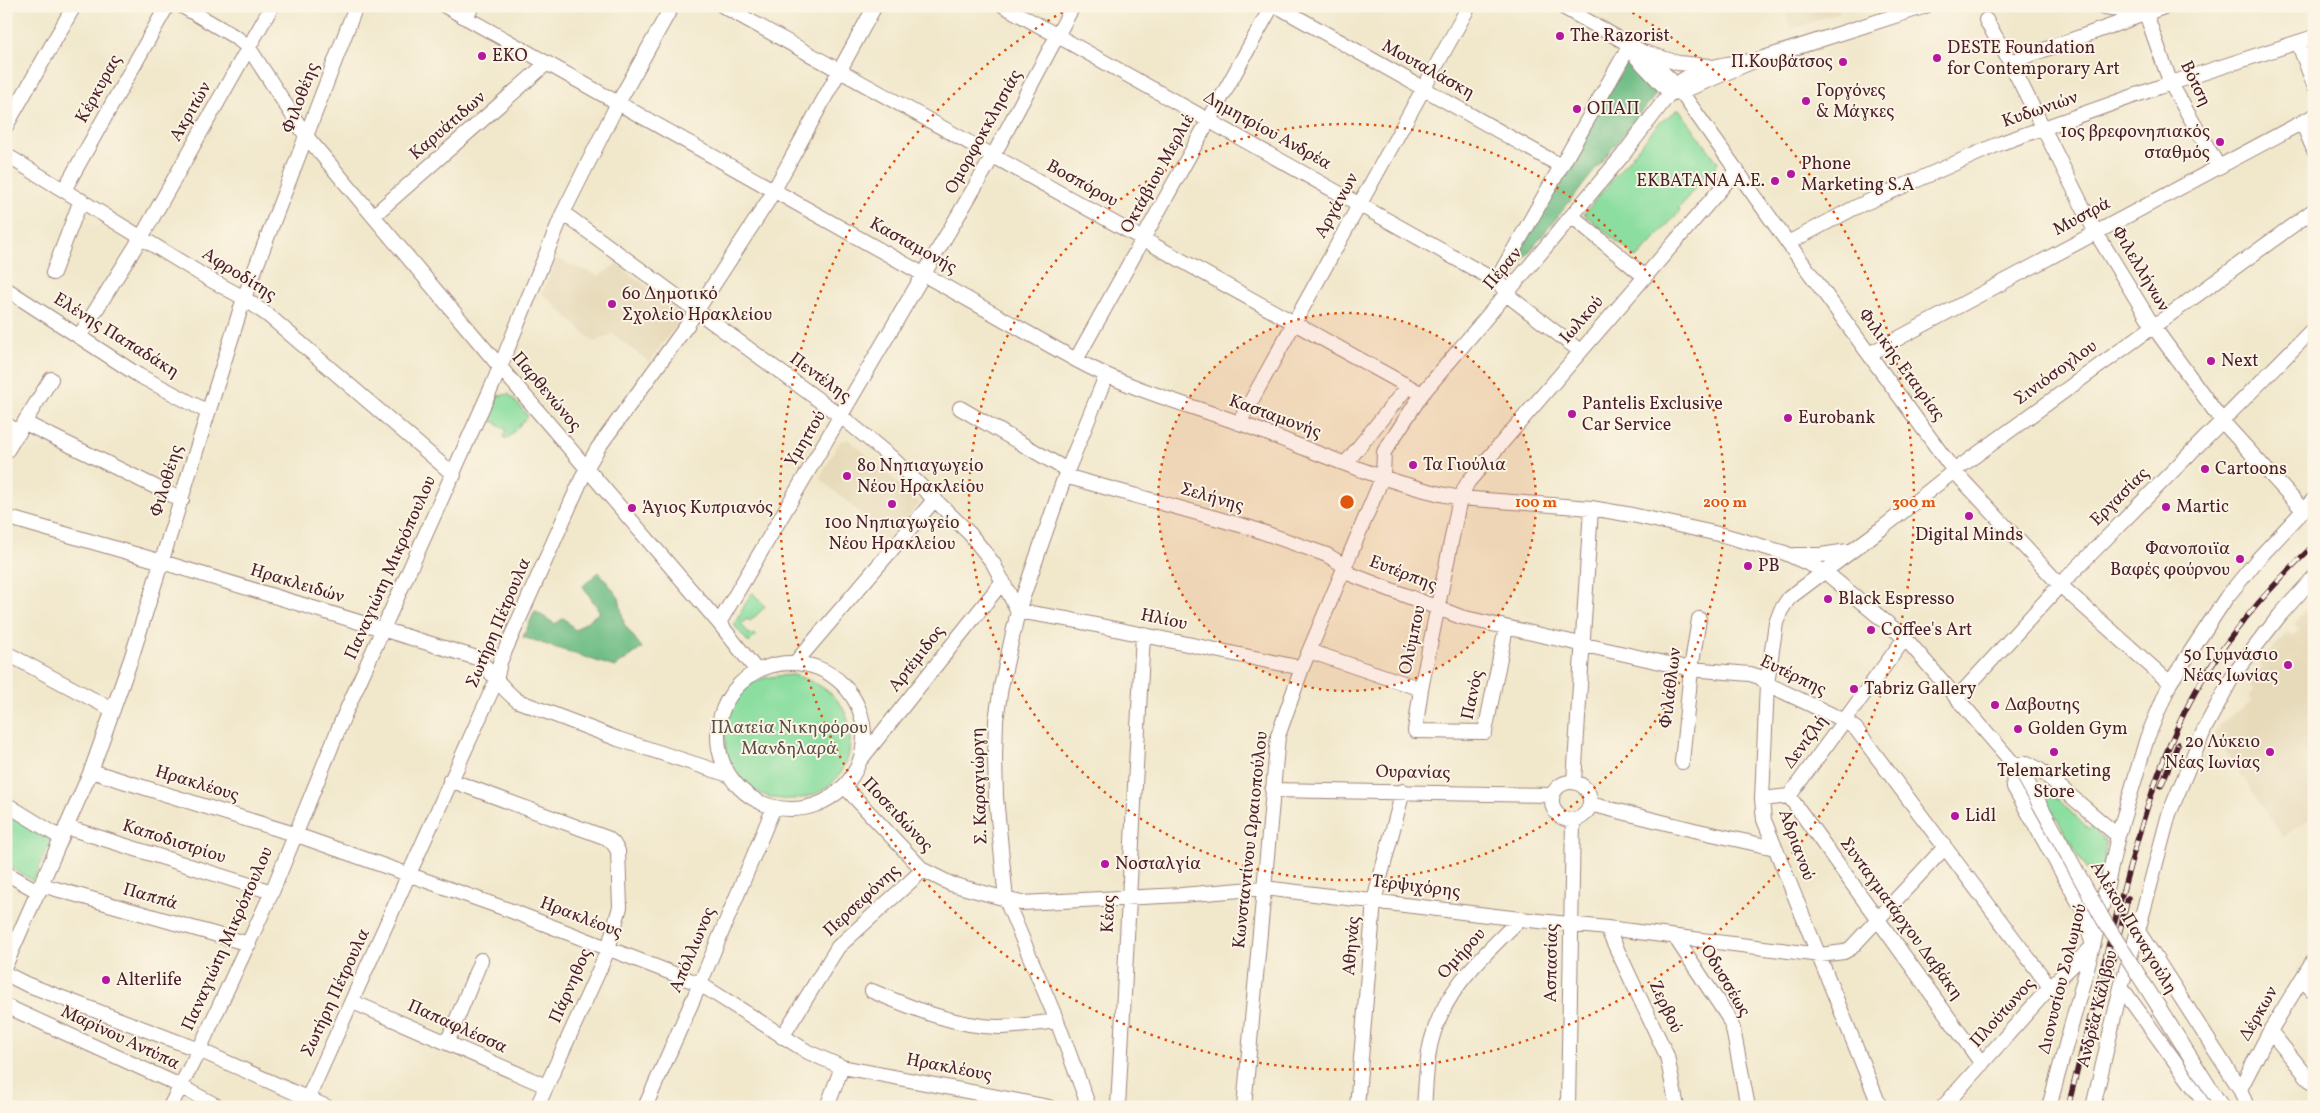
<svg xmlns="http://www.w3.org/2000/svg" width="2320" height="1113" font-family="Vollkorn,serif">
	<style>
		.built { fill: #e7daba }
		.green { fill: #8bdea0; stroke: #6a7e66 }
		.forest { fill: #70bd86; stroke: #5d6e58 }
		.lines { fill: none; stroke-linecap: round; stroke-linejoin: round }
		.minor-casing { stroke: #9e847c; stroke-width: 16 }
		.minor { stroke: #fff; stroke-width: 14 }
		.rail-casing { stroke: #4a1f2b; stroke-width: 5.5 }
		.rail { stroke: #fcf5e5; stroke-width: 4; stroke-dasharray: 11; stroke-linecap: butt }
		.minor-bridge-casing { stroke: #9e847c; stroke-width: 16; stroke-linecap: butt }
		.minor-bridge { stroke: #fff; stroke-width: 14 }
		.ring { fill: none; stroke: #e0560e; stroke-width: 2.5; stroke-dasharray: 2.5 5 }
		.poi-dot { fill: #b5179e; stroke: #fcf5e5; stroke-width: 2 }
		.labels { text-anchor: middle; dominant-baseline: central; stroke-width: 4; stroke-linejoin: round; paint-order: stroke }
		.poi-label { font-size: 18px; fill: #4a1f2b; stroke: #fcf5e5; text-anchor: start }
		.street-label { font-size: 18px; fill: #4a1f2b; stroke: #fcf5e5 }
		.park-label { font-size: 18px; fill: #5a4f48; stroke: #fcf5e5 }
		.centre { fill: #e0560e; stroke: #fcf5e5; stroke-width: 2.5 }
		.ring-label { font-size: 15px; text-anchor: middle; font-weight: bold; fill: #e0560e; stroke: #fcf5e5; stroke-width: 4; stroke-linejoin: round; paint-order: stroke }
	</style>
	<rect width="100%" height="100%" fill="#fcf5e5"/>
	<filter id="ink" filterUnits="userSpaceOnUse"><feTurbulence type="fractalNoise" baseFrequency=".02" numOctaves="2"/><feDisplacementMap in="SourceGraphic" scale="10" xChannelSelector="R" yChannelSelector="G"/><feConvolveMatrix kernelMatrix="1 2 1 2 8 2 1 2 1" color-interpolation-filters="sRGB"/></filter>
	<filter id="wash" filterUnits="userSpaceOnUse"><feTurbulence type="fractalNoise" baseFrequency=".0096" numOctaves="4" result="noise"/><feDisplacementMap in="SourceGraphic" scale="20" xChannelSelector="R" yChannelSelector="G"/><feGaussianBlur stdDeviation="1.12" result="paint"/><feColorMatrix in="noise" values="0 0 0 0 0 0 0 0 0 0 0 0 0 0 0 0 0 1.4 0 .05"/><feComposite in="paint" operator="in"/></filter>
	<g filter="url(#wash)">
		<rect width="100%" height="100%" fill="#f1e8cc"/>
		<path class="built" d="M1788,6H1838L1840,12L1790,30L1786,13H1789Z
			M557,259L599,276L617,264L684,315L649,362L613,334L594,342L542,293Z
			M848,439L867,455L869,463L877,469L880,467L920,503L884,544L856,520L862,514L819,478L840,441Z
			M2314,602V816L2283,837L2214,734L2223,721L2252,701L2248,695L2254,691L2247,680L2263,668L2260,663L2287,632L2293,636L2299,630L2294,624Z"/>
		<path class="green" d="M1679,109L1718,163L1711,174L1707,173L1678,209L1680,211L1637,258L1584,214L1659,123Z
			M509,394L528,416L507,439L503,437L506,430L498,425L497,423L488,420L498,396Z
			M752,592L765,607L750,621L747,619L741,624L751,636L754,634L756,636L749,643L734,625Z
			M793,675C827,684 853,705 850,743C849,758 845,770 835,780C811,806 764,806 740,779C717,754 720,703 749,685C763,676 777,676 793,675Z
			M2037,784L2048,789L2089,830L2092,827L2106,842L2103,884H2101L2090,867L2086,869Z
			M6,809L53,836L33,881L6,864Z"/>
		<path class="forest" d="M1626,64L1656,94L1514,271L1510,268Z
			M599,572L619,598L624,624L642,648L615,667L523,637L535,611L555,624L564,618L575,630L600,612L583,586Z"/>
	</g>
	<g filter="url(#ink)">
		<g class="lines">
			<defs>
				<path id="minor" d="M182,6L237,38L249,48L306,136L500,367L719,623L757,671
					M445,6L1076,360C1129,389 1186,404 1242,424C1313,450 1385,484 1460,498L1591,508L1632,515L1723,535L1785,553L1824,571L1905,638L2024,776
					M723,6L1422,394
					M1004,6L1496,281L1501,285L1506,294L1580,351
					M1277,6L1561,166
					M1561,6L1641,51L1676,85L1788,243L1954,471L2060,585L2170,683
					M2100,6L2145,14
					M2146,14L2171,84L2218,166
					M466,18L472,6
					M1986,20L2010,62L2095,231L2153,326L2222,421L2303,510
					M2298,42L2314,85
					M1647,53L1678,63L1709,66
					M1637,58L1670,93
					M2010,62L2167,6
					M1672,93L1681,92L1754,61L1926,6
					M2302,122L2314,150
					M6,126L74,6
					M6,155L209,279L244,298L269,316L454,475
					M64,190L167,6
					M563,213L842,417L892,458L970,534L993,563L1018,611L1072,620L1302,668
					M373,216L547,63
					M1572,216L1645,277
					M1788,243L1856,207L2001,143L2159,87L2314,37
					M53,273L81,200
					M1496,281L1630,45
					M6,289L138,375L208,412
					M79,337L142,236L272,6
					M1869,354L2314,116
					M1076,360L1272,6
					M960,408L1067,470
					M25,423L182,500
					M1239,423L1469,6
					M6,424L19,433
					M6,452L51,379
					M1346,463L1408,386
					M1065,476L1251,528L1327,555L1340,563L1350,574L1461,617L1691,669L1750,674L1760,677L1767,684L1845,721L1856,729L2050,987
					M6,517L162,562L477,658C493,672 500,688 518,701L618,739L729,775
					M1795,555H1821L1848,551
					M719,623L993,156L1073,6
					M1506,628L1485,732L1415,731L1421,689L1460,498L1468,482L1737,170
					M1309,651L1421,689
					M6,653L113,710
					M795,663L935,499
					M718 736a73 73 0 1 1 146 0a73 73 0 1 1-146 0Z
					M1957,698L2060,585L2314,328
					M862,758L1003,581
					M1682,762L1691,669L1699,619
					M91,771L294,834L509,910L700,984L808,1052L842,1067L1049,1107
					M450,780L607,838L613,843L618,851L620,907L608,949L601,966L537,1107
					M1574,782L1591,508
					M1552 801a19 19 0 1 1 38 0a19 19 0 1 1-38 0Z
					M844,786L923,870L951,884L1021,903L1182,895L1264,888L1520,919L1607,928L1820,955L1844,952L1851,948L1945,847
					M1272,790L1553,795
					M1789,796L1982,1064
					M1789,796L1905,638
					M1762,799L1789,796
					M6,804L61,838
					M1590,804L1694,830L1775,848
					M66,827L272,892
					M6,873L39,892
					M42,885L249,944
					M1607,928L1667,1056L1677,1107
					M2138,931L2240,1089L2247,1107
					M1675,937L1728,1017L1733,1029L1748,1107
					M2092,942L2083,910L2014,787L2013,775L2016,766L2027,763L2040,770L2118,836
					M6,964L91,771L131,659L244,298L356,6
					M6,974L26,984L199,1050L327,1107
					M2302,979L2314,992
					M2121,987L2208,1107
					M872,991C912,1008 954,1026 998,1027C1018,1027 1037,1023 1057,1021
					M353,1002L546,1086
					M6,1006L172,1082L219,1107
					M2270,1031L2314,1085
					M782,1037L838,947L923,870
					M447,1043L481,960
					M2240,1089L2270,1031L2314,959
					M308,1098L496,681L500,662L586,469L598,448L688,324L768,201L875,6
					M170,1107L199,1050L272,892L343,718L493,384L563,213L618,103L672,6
					M645,1107L700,984L774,807
					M827,1107L842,1067
					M1089,1107L1057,1021L1006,900L996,797L995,756L996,720L1001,687L1018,611L1065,476L1106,376
					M1118,1107L1143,634
					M1244,1107L1278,736L1302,668L1383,476L1384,452L1422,394L1622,156L1676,85C1695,68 1730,62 1754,61
					M1357,1107L1374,901L1403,791
					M1424,1107C1426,1085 1426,1063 1431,1042C1444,989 1483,956 1520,919
					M1568,1107L1573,821
					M1880,1107L1764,820L1762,799L1767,684L1776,623L1781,610L1789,598L1881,529L1954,471L2314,210
					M1943,1107L2050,987L2092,947
					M2049,1107L2093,946L2118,836L2147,738L2170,683L2226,598L2257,560L2314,499
					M2093,1107L2121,987L2138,931L2169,814L2205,728L2234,674L2280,615L2314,577"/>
			</defs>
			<use href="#minor" class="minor-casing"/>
			<use href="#minor" class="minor"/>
			<defs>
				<path id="rail" d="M2161,786L2178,744
					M2108,978L2128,898
					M2068,1107C2088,1027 2107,947 2129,869C2149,798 2169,731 2209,669C2238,623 2274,583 2314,545"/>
			</defs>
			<use href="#rail" class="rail-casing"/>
			<use href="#rail" class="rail"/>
			<defs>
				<path id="minor-bridge" d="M2024,776L2103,919L2222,1107"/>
			</defs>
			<use href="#minor-bridge" class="minor-bridge-casing"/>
			<use href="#minor-bridge" class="minor-bridge"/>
		</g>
	</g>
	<circle cx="1347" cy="502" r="189" fill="#e0560e" fill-opacity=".12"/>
	<g class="ring">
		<circle cx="1347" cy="502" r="189"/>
		<circle cx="1347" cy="502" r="378"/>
		<path d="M1626 9A567 567 0 1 1 1068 9"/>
	</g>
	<g class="poi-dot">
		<circle cx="1560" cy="36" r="5"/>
		<circle cx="482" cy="56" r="5"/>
		<circle cx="1937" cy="58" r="5"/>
		<circle cx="1843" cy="62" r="5"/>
		<circle cx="1806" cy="101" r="5"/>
		<circle cx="1577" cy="109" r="5"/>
		<circle cx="2220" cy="142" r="5"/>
		<circle cx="1791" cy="174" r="5"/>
		<circle cx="1775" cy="181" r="5"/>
		<circle cx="612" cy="304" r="5"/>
		<circle cx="2211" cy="361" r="5"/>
		<circle cx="1572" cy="414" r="5"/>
		<circle cx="1788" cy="418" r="5"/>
		<circle cx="1413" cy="465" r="5"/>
		<circle cx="2205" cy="469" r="5"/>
		<circle cx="847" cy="476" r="5"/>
		<circle cx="892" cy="504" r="5"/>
		<circle cx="2166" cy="507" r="5"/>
		<circle cx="632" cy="508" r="5"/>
		<circle cx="1969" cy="516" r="5"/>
		<circle cx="2240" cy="559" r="5"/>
		<circle cx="1748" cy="566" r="5"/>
		<circle cx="1828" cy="599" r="5"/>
		<circle cx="1871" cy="630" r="5"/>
		<circle cx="2288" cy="665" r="5"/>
		<circle cx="1854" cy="689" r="5"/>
		<circle cx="1995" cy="705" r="5"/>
		<circle cx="2018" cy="729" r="5"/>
		<circle cx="2054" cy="752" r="5"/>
		<circle cx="2270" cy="752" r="5"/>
		<circle cx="1955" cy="816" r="5"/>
		<circle cx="1105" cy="864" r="5"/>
		<circle cx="106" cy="980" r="5"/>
	</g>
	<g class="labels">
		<g class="poi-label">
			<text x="1570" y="36">The Razorist</text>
			<text x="1947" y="48">DESTE Foundation<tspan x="1947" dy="21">for Contemporary Art</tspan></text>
			<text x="492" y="56">EKO</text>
			<text x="1833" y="62" text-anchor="end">Π.Κουβάτσος</text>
			<text x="1816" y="91">Γοργόνες<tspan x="1816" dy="21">&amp; Μάγκες</tspan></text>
			<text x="1587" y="109">ΟΠΑΠ</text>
			<text x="2210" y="132" text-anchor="end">1ος βρεφονηπιακός<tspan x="2210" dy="21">σταθμός</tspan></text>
			<text x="1801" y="164">Phone<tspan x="1801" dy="21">Marketing S.A</tspan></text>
			<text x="1765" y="181" text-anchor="end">ΕΚΒΑΤΑΝΑ Α.Ε.</text>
			<text x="622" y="294">6ο Δημοτικό<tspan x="622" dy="21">Σχολείο Ηρακλείου</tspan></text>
			<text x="2221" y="361">Next</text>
			<text x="1582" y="404">Pantelis Exclusive<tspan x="1582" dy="21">Car Service</tspan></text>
			<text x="1798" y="418">Eurobank</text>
			<text x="1423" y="465">Τα Γιούλια</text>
			<text x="857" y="466">8ο Νηπιαγωγείο<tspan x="857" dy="21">Νέου Ηρακλείου</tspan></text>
			<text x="2215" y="469">Cartoons</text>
			<text x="2176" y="507">Martic</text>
			<text x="642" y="508">Άγιος Κυπριανός</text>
			<text x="892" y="523" text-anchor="middle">10ο Νηπιαγωγείο<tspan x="892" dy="21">Νέου Ηρακλείου</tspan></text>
			<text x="1969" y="535" text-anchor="middle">Digital Minds</text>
			<text x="2230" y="549" text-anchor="end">Φανοποιϊα<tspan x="2230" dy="21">Βαφές φούρνου</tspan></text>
			<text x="1758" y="566">PB</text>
			<text x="1838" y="599">Black Espresso</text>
			<text x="1881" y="630">Coffee's Art</text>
			<text x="2278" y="655" text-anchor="end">5ο Γυμνάσιο<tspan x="2278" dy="21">Νέας Ιωνίας</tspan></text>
			<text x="1864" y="689">Tabriz Gallery</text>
			<text x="2005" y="705">Δαβουτης</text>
			<text x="2028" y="729">Golden Gym</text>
			<text x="2260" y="742" text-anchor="end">2ο Λύκειο<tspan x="2260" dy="21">Νέας Ιωνίας</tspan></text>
			<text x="2054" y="771" text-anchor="middle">Telemarketing<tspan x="2054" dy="21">Store</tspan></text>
			<text x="1965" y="816">Lidl</text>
			<text x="1115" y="864">Νοσταλγία</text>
			<text x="116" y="980">Alterlife</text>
		</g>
		<g class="street-label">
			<text transform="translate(1428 70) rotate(29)">Μουταλάσκη</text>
			<text transform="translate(2195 84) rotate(64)">Βότση</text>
			<text transform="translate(99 89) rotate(-61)">Κέρκυρας</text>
			<text transform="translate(301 98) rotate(-69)">Φιλοθέης</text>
			<text transform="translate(2040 110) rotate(-19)">Κυδωνιών</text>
			<text transform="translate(191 112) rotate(-60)">Ακριτών</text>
			<text transform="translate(448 126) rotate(-41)">Καρυάτιδων</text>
			<text transform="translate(1267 131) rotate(29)">Δημητρίου Ανδρέα</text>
			<text transform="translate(984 132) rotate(-61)">Ομορφοκκλησιάς</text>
			<text transform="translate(1158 174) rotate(-61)">Οκτάβιου Μερλιέ</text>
			<text transform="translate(1082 184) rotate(29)">Βοσπόρου</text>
			<text transform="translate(1337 206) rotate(-61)">Αργάνων</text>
			<text transform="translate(2082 217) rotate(-28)">Μυστρά</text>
			<text transform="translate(913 246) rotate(29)">Κασταμονής</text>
			<text transform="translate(1503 269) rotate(-50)">Πέραν</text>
			<text transform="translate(2140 269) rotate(59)">Φιλελλήνων</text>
			<text transform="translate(239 275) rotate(32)">Αφροδίτης</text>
			<text transform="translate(1582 320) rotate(-49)">Ιωλκού</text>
			<text transform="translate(116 336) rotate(32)">Ελένης Παπαδάκη</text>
			<text transform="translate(1901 365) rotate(54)">Φιλικής Εταιρίας</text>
			<text transform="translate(2056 373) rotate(-36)">Σινιόσογλου</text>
			<text transform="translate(820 378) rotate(36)">Πεντέλης</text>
			<text transform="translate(546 392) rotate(50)">Παρθενώνος</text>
			<text transform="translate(1275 417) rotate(20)">Κασταμονής</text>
			<text transform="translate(806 439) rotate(-59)">Υμηττού</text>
			<text transform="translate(167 481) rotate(-73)">Φιλοθέης</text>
			<text transform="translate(2120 497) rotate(-45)">Εργασίας</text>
			<text transform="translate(1212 498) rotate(16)">Σελήνης</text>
			<text transform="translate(391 568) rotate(-66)">Παναγιώτη Μικρόπουλου</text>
			<text transform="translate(1403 574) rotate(21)">Ευτέρπης</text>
			<text transform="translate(297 584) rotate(17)">Ηρακλειδών</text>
			<text transform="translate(1164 620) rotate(12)">Ηλίου</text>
			<text transform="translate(499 623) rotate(-67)">Σωτήρη Πέτρουλα</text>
			<text transform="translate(1413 640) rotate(-78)">Ολύμπου</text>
			<text transform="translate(917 659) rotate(-52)">Αρτέμιδος</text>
			<text transform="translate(1793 676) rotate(26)">Ευτέρπης</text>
			<text transform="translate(1671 688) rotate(-83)">Φιλάθλων</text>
			<text transform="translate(1473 695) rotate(-78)">Πανός</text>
			<text transform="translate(1806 742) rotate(-53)">Δενιζλή</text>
			<text transform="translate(1413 773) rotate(1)">Ουρανίας</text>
			<text transform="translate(197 784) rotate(17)">Ηρακλέους</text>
			<text transform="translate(980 786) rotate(-92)">Σ. Καραγιώργη</text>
			<text transform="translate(897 815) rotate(47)">Ποσειδώνος</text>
			<text transform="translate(1251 840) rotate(-84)">Κωνσταντίνου Ωραιοπούλου</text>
			<text transform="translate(174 842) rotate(18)">Καποδιστρίου</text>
			<text transform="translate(1796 845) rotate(70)">Αδριανού</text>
			<text transform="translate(1416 887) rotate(7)">Τερψιχόρης</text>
			<text transform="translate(150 897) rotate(16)">Παππά</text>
			<text transform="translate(862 901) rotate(-43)">Περσεφόνης</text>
			<text transform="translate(1109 914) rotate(-87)">Κέας</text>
			<text transform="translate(581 918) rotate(21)">Ηρακλέους</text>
			<text transform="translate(1901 919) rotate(54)">Συνταγματάρχου Δαβάκη</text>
			<text transform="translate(2133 928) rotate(59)">Αλέκου Παναγούλη</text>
			<text transform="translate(228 939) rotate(-66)">Παναγιώτη Μικρόπουλου</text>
			<text transform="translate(1352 946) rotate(-85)">Αθηνάς</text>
			<text transform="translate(693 950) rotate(-67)">Απόλλωνος</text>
			<text transform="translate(1462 954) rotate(-48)">Ομήρου</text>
			<text transform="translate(1552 963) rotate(-89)">Ασπασίας</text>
			<text transform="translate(2063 979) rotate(-76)">Διονυσίου Σολωμού</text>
			<text transform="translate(1725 981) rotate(59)">Οδυσσέως</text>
			<text transform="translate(571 986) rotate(-66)">Πάρνηθος</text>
			<text transform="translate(336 993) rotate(-65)">Σωτήρη Πέτρουλα</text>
			<text transform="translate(1665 1007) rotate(65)">Ζερβού</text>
			<text transform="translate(2098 1009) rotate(-76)">Ανδρέα Κάλβου</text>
			<text transform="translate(2003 1013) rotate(-48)">Πλούτωνος</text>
			<text transform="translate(2259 1014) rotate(-60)">Δέρκων</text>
			<text transform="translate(457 1027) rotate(24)">Παπαφλέσσα</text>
			<text transform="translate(120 1038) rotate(25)">Μαρίνου Αντύπα</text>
			<text transform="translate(949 1068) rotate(11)">Ηρακλέους</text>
		</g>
		<g class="park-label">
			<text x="789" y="728">Πλατεία Νικηφόρου<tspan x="789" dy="21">Μανδηλαρά</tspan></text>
		</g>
	</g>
	<circle cx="1347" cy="502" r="8" class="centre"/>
	<g class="ring-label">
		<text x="1536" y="507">100 m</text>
		<text x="1725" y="507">200 m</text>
		<text x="1914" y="507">300 m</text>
	</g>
	<rect width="2320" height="1113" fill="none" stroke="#fcf5e5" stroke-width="25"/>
</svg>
